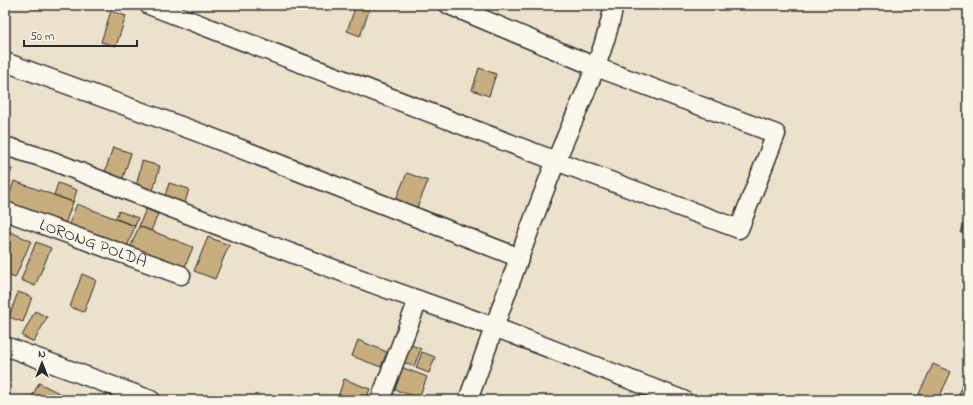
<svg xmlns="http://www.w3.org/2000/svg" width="973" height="405" font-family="'Indie Flower',sans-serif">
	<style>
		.building { fill: #c8ae7f; stroke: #2b2b2b }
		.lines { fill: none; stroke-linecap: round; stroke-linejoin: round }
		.minor-casing { stroke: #2b2b2b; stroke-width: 21 }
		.minor { stroke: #fbf7ec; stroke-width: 18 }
		.labels { text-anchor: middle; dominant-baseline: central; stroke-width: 3.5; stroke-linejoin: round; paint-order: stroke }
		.street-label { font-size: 17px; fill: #2b2b2b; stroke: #fbf7ec }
	</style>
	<rect width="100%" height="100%" fill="#ece1cb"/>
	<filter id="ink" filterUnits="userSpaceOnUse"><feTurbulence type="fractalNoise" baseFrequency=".025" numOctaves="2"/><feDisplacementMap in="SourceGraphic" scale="8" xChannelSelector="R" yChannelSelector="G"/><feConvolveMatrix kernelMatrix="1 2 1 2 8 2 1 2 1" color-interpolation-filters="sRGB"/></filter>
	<g filter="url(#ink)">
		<path class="building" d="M356,5H371L360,36L347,31Z
			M111,11L126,16L116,46L101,42Z
			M479,68L496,74L489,96L472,90Z
			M113,147L131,153L122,181L104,175Z
			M142,161L160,166L153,191L136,187Z
			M5,166L12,169L5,188Z
			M407,173L428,181L416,210L395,201Z
			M14,181L73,202L65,224L7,203Z
			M58,183L77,190L73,202L54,195Z
			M169,183L189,189L183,209L163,203Z
			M77,204L135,226L127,247L69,224Z
			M146,209L158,214L151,231L139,226Z
			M119,211L138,218L135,226L115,219Z
			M968,212V235L961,233Z
			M139,226L193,247L184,269L130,248Z
			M8,231L31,241L15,278L5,274V237Z
			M208,237L229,245L215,279L194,271Z
			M36,242L51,248L35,286L21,280Z
			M82,274L96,280L84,312L70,307Z
			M5,292L11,294L5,310Z
			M18,292L32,297L23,322L9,317Z
			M35,311L47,317L34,342L22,336Z
			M968,327V339L964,338Z
			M358,340L387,352L381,367L352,356Z
			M407,343L421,349L414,366L400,361Z
			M422,352L435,357L429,373L416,368Z
			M933,364L951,372L938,400H932L919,394Z
			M401,367L427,377L419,398L393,389Z
			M967,374H968V400H957Z
			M344,379L370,389L366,400H337Z
			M39,383L59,393L55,400H30Z"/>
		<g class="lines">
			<defs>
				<g id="minor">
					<path d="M149,5L556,161L739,229L776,134L596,67L449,5"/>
					<path d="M5,62L200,133L520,258"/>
					<path d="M5,146L50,160L171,208L382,287L494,327L683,400"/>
					<path id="s1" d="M5,211L181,275"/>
					<path d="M5,346L151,400"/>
					<path d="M380,400L418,300"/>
					<path d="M468,400C497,321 524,240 556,161C577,109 603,60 614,5"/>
				</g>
			</defs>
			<use href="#minor" class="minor-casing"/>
			<use href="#minor" class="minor"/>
		</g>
	</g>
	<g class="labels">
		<g class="street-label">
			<text stroke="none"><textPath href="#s1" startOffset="94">LORONG POLDA</textPath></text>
		</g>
	</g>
	<rect width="973" height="405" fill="none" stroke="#fbf7ec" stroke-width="20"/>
	<rect x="10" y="10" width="953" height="385" fill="none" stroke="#2b2b2b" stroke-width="1.5" filter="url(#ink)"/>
	<g transform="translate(42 363)" stroke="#fbf7ec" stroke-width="3" paint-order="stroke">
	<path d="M0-3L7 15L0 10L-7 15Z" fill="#2b2b2b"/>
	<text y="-6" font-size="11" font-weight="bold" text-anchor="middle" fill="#2b2b2b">N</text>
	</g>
	<path d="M24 40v6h113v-6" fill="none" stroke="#2b2b2b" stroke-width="2"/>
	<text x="30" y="40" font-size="12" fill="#2b2b2b" stroke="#fbf7ec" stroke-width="3" paint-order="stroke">50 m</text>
</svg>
